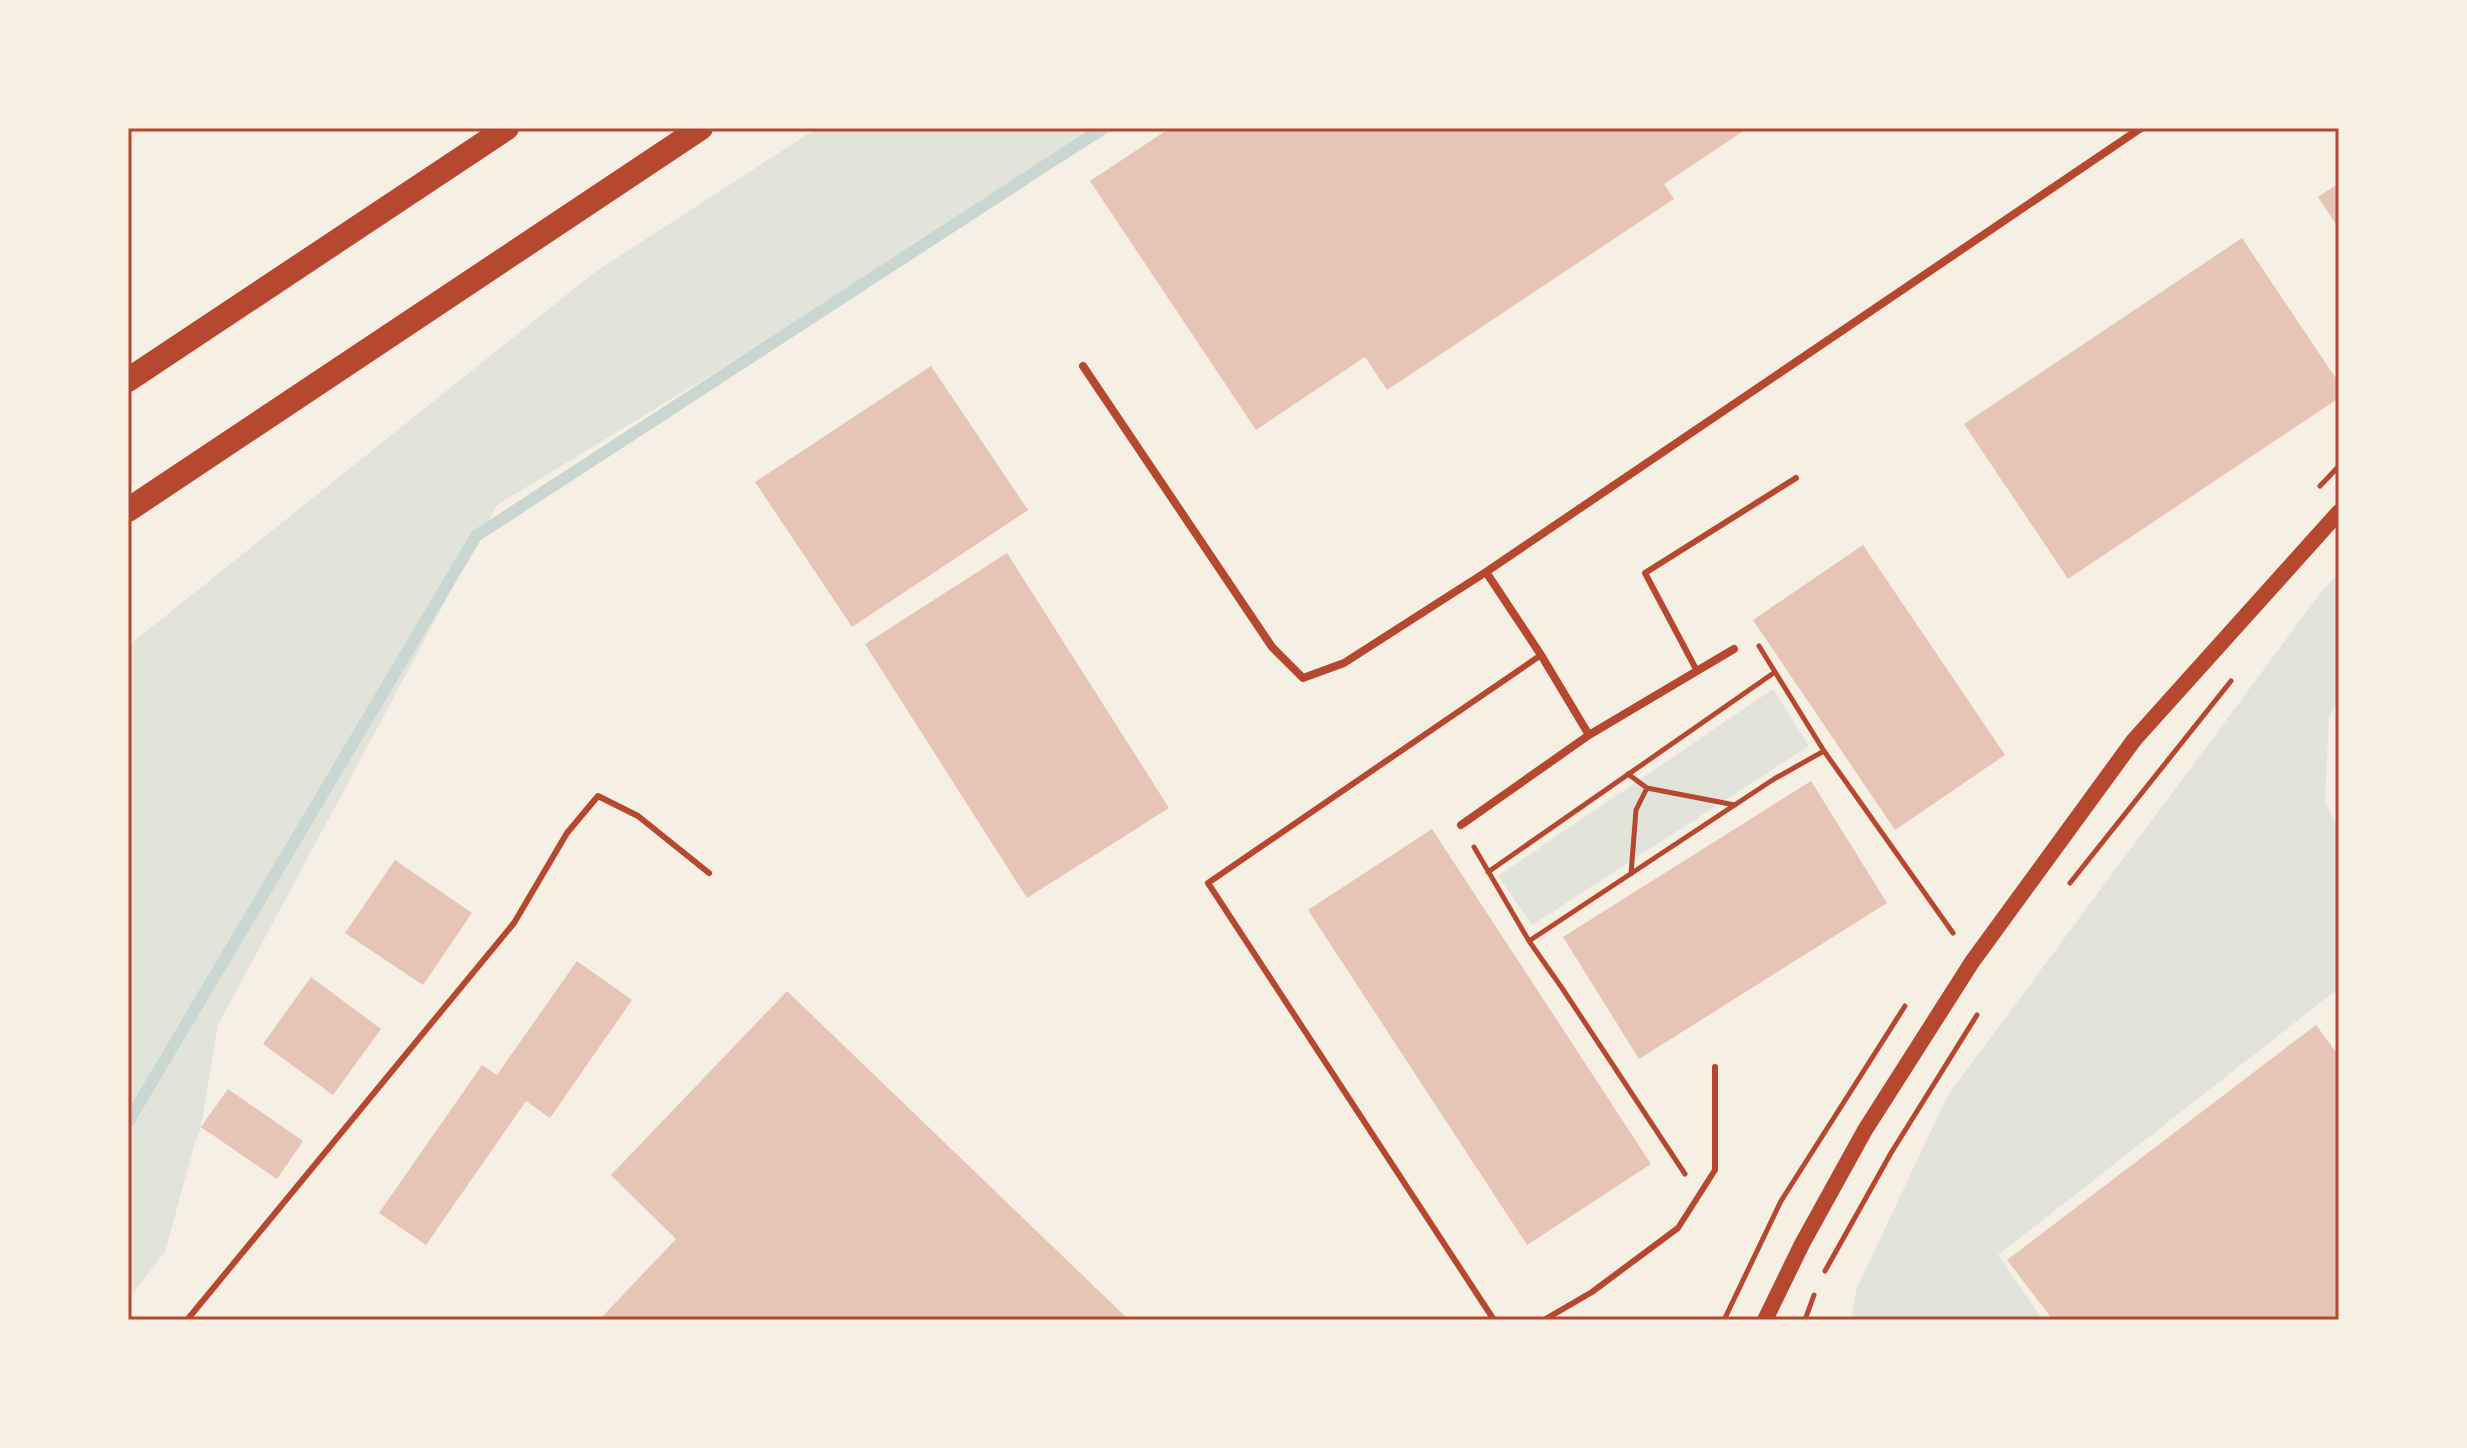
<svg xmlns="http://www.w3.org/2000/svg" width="2467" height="1448" font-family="'DejaVu Sans',sans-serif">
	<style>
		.green { fill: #e2e4dc }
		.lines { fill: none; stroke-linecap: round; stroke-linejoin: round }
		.stream { stroke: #c9d6d2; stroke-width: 12 }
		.building { fill: #e6c5b7 }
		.path { stroke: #b5482f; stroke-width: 5 }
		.service { stroke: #b5482f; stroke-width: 6 }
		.minor { stroke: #b5482f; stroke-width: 8 }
		.secondary { stroke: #b5482f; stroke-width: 16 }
		.motorway { stroke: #b5482f; stroke-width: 24 }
		.neatline { fill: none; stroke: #b5482f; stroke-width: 3 }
	</style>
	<rect width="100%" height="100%" fill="#f6efe4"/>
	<path class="green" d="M817,128H1117L497,505L218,1025L201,1127L195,1142L165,1252L128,1299V646L595,272Z
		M2339,573V699L2329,717L2325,800L2339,831V988L1998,1255L2043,1320H1851L1856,1290L1948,1095L2322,591Z
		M1773,689L1809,746L1532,925L1498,876Z"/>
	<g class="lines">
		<path class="stream" d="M128,1122L476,536L1103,128"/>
	</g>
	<path class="building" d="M1170,128H1748L1664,184L1674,199L1387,390L1365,357L1256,430L1090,181Z
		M2339,183V229L2318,197Z
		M2242,238L2339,383V398L2068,579L1964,424Z
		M931,366L1028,510L852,627L755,482Z
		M1863,545L2005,755L1895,830L1753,620Z
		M1007,553L1169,808L1027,898L865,644Z
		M1811,781L1887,903L1639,1059L1563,937Z
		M1432,829L1651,1164L1527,1245L1308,910Z
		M395,860L472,913L423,985L345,933Z
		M577,961L632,1000L550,1118L526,1101L426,1245L379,1213L482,1065L497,1075Z
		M311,977L381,1029L333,1095L263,1044Z
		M787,991L1129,1320H599L676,1239L611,1175Z
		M2316,1025L2339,1056V1320H2053L2007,1260Z
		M228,1089L303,1141L277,1179L201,1127Z"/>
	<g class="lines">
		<path class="path" d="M2320,486L2339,466
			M1759,646L1824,751L1953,933
			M1628,774L1647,788L1735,805
			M1474,847L1529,941L1562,988L1685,1174
			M1488,872L1775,672
			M1631,874L1636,810L1647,788
			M2070,883L2231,681
			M1529,941L1774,779L1824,751
			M1825,1271L1891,1153L1977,1015
			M1724,1320L1781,1201L1905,1006
			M1805,1320L1814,1295"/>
		<path class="service" d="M1697,671L1645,573L1796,478
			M187,1320L514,923L567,833L598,796L638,816L709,873
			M1494,1320L1208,883L1541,655
			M1544,1320L1592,1292L1678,1228L1715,1170V1067"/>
		<path class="minor" d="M1083,366L1272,647L1303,678L1344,663L1486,572L2141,128
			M1589,735L1734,649
			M1461,825L1589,735L1541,655L1486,572"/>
		<path class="secondary" d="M1765,1320L1802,1244L1865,1130L1972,962L2134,740L2339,512"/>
		<path class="motorway" d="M128,380L507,128
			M128,510L701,128"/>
	</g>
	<rect width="2467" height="1448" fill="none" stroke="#f6efe4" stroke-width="260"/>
	<rect x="130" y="130" width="2207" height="1188" class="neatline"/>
</svg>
